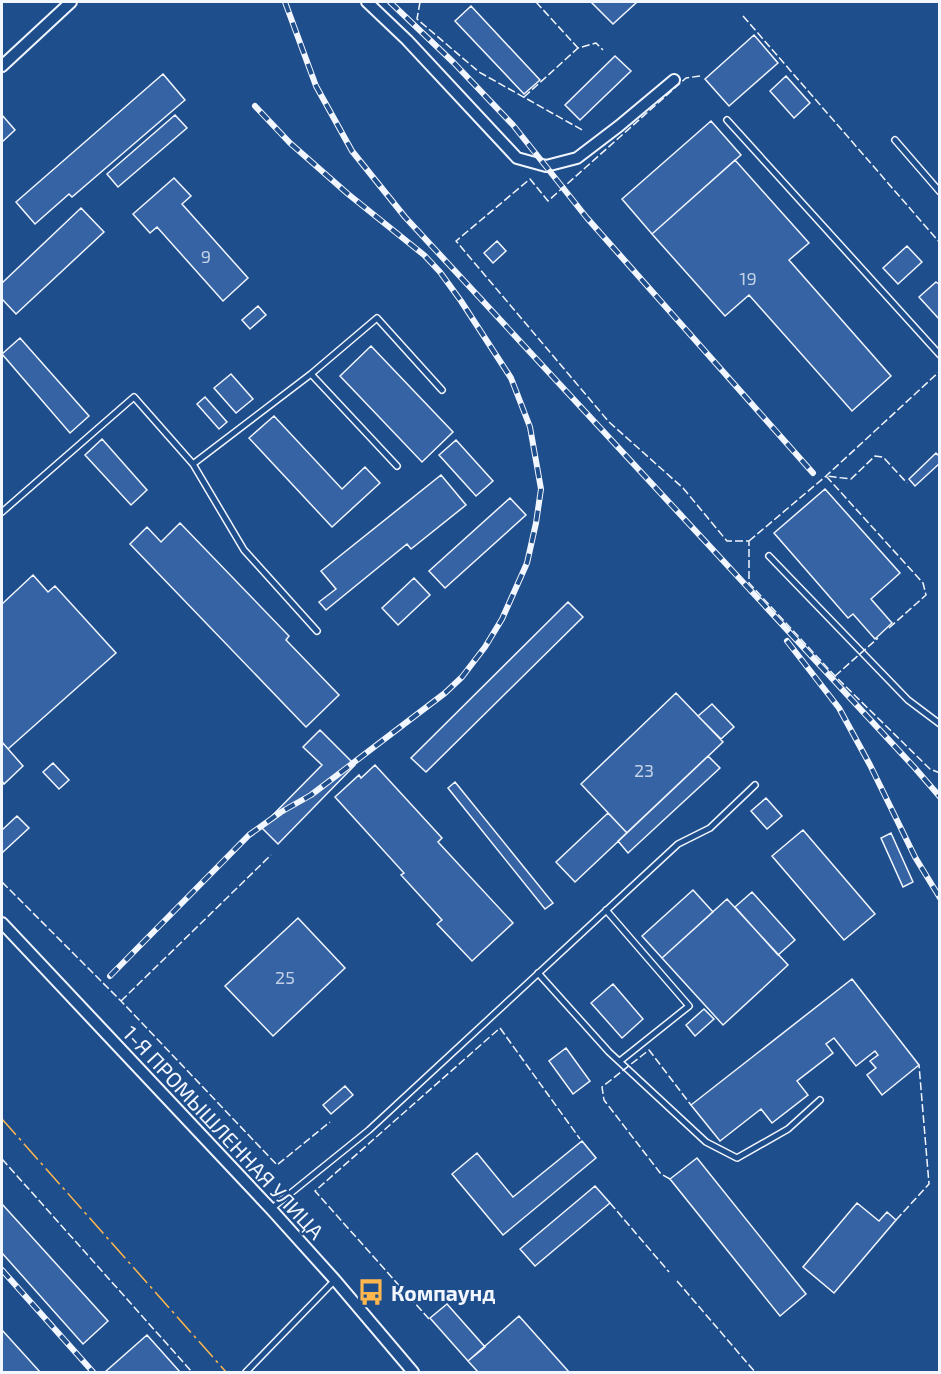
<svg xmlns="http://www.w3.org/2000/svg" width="941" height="1374" font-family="'Exo 2',sans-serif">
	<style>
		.building { fill: #3563a3; stroke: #f2f6ff; stroke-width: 1.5 }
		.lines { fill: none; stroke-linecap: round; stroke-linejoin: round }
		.lane-casing { stroke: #f2f6ff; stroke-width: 8 }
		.street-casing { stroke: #f2f6ff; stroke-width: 14 }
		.lane { stroke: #1f4e8c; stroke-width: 5 }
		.street { stroke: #1f4e8c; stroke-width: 10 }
		.rail-casing { stroke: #f2f6ff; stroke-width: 6 }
		.rail { stroke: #1f4e8c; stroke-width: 4; stroke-dasharray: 11; stroke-linecap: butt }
		.fence { stroke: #f2f6ff; stroke-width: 1.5; stroke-dasharray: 8 3; stroke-linecap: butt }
		.power { stroke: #ffb74d; stroke-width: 1.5; stroke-dasharray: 21 4.5 3 4.5; stroke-linecap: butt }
		.labels { text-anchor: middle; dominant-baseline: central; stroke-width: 4.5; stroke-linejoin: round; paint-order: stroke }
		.number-label { font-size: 18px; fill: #c3d1e8 }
		.street-label { font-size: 21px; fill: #f2f6ff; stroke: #1f4e8c }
		.poi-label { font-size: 21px; font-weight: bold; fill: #f2f6ff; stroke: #1f4e8c; text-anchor: start }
	</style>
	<rect width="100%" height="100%" fill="#1f4e8c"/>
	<path class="building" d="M591,2H637L613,24Z
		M471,6L540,80L524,94L455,21Z
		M754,35L778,63L729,106L705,79Z
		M615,56L631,71L580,120L565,105Z
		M163,74L185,100L72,197L69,194L35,224L16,202Z
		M786,76L810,103L794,118L770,91Z
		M2,115L15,130L2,142Z
		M175,115L187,128L118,187L107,174Z
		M711,121L741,155L652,234L622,199Z
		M735,160L809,243L789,260L891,376L852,411L749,295L725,316L652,234Z
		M174,178L191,196L182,204L248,278L223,301L157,227L150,233L133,214Z
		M81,208L104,232L16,314L2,299V283Z
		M497,241L506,251L493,263L484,253Z
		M907,246L922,262L898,284L883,268Z
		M936,282L940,285V320L919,297Z
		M258,306L266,315L250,329L242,320Z
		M20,338L89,416L70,433L2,354Z
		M371,346L453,432L422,462L340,376Z
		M231,374L253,399L236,413L214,388Z
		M205,397L227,422L219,429L197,404Z
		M274,416L342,489L365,467L380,483L332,527L249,438Z
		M102,439L147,490L131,505L85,455Z
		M456,440L493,481L476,496L439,455Z
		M936,453L940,457V463L915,486L909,479Z
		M441,475L466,505L411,549L407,544L326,610L319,602L336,589L321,571Z
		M825,489L900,573L871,599L892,623L875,639L853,614L848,618L774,533Z
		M510,498L526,515L445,588L429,571Z
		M180,523L289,636L286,640L339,695L306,727L130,544L147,527L161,542Z
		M33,575L48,592L55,586L116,653L8,749L2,742V604Z
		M414,578L430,595L398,625L382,608Z
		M568,602L583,617L426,772L411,758Z
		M676,693L723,742L627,833L581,784Z
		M712,704L734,727L721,739L698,716Z
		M320,730L355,765L278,844L261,827L322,765L303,747Z
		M2,742L23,766L4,784L2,781Z
		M708,756L720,768L628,853L618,841Z
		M53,763L69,780L59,789L43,772Z
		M375,765L442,838L438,842L513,923L472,961L437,924L442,920L401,875L404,873L335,797L359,775L361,778Z
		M455,782L553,903L545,909L448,788Z
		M766,798L782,816L767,829L751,811Z
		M608,813L627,833L575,882L556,862Z
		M17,816L29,828L3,852L2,851V830Z
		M803,830L875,914L844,940L772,856Z
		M891,833L913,882L903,887L881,838Z
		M693,890L713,912L662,958L642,936Z
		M752,892L795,940L778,955L735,907Z
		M727,899L788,965L723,1025L662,958Z
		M298,918L345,968L273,1036L225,986Z
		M852,979L919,1065L882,1095L867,1075L876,1068L870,1061L878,1055L875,1051L856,1066L834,1038L826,1044L833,1053L797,1081L808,1095L772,1123L761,1109L720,1141L691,1105Z
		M613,984L643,1019L622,1038L591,1003Z
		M704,1009L714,1019L695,1036L686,1025Z
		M566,1048L590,1081L573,1094L549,1061Z
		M345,1086L353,1095L331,1114L323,1105Z
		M582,1141L596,1158L503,1235L452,1174L477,1153L513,1197Z
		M697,1158L806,1294L780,1316L670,1179Z
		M595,1186L610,1203L535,1266L520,1249Z
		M857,1203L879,1221L887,1212L896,1220L834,1293L803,1267Z
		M2,1204L108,1321L83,1344L2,1253Z
		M447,1304L485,1347L468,1361L430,1318Z
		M519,1316L569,1372H478L468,1361Z
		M2,1330L40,1372H2Z
		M147,1335L180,1372H105Z"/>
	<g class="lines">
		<defs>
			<path id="lane" d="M727,120L940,355
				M895,140L940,192
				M311,374L377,318L442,390
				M193,464L311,374L397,466
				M2,512L134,397L193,464L244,550L317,631
				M769,556L908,700L940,724
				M606,910L689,1006L620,1061
				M538,973L609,1052L706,1142L737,1158L788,1129L820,1100
				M271,1209L369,1130L678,844L710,828L755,785
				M246,1372L335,1280"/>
			<path id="street" d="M367,2L407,40L517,158L546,166L577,158L619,126L674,80
				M2,66L71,2
				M2,923L271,1209L335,1280L413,1372"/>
		</defs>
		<use href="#lane" class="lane-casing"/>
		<use href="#street" class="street-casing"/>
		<use href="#lane" class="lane"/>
		<use href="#street" class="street"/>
		<defs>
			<path id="rail" d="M285,2L316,86L352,151L405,217L914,767L940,797
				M390,2L453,62L513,125L587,218L813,473
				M787,641L839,708L870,765L915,857L940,898
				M110,976L249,835L281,812L311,795L445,693L462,677L485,647L502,619L527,563L536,523L541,489L530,427L511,378L461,301L440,272L424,255L348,194L290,143L255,106
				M2,1270L93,1372"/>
		</defs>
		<use href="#rail" class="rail-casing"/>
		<use href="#rail" class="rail"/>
		<path class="fence" d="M420,2L417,19L479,72L584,131
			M536,2L578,48
			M743,16L940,243
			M700,76L686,78L548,201L530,179L456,241L609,422L683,488L727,541H749V583L835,676L930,769L940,773
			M524,97L578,48L596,43L603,50
			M749,541L826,476L940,371
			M889,628L926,595L923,583L826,476L851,479L875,456L883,457L907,483
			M835,676L878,638
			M2,882L121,1001L277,1165L330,1122
			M121,1001L271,855
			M2,1159L192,1372
			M670,1179L661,1174L604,1100L602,1087L649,1050L691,1105
			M610,1203L669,1272
			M896,1220L929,1184L919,1065
			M677,1281L755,1372
			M429,1319L315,1191L500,1028L580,1139"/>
		<path class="power" d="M2,1119L226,1372"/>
	</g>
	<defs>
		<symbol id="bus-bare" viewBox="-9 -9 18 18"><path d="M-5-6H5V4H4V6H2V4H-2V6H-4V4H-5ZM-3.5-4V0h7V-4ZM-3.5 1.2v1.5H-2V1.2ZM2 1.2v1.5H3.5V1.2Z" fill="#ffb74d" stroke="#1f4e8c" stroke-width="2.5" paint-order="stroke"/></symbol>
	</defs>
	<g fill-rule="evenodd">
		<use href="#bus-bare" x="352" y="1273" width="38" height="38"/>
	</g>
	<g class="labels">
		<g class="number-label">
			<text x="206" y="256">9</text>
			<text x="748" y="278">19</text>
			<text x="644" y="770">23</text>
			<text x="285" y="977">25</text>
		</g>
		<g class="street-label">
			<text transform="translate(224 1132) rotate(47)">1-Я ПРОМЫШЛЕННАЯ УЛИЦА</text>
		</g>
		<g class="poi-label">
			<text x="391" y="1292">Компаунд</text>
		</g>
	</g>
	<rect width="941" height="1374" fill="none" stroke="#f2f6ff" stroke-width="6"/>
</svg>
